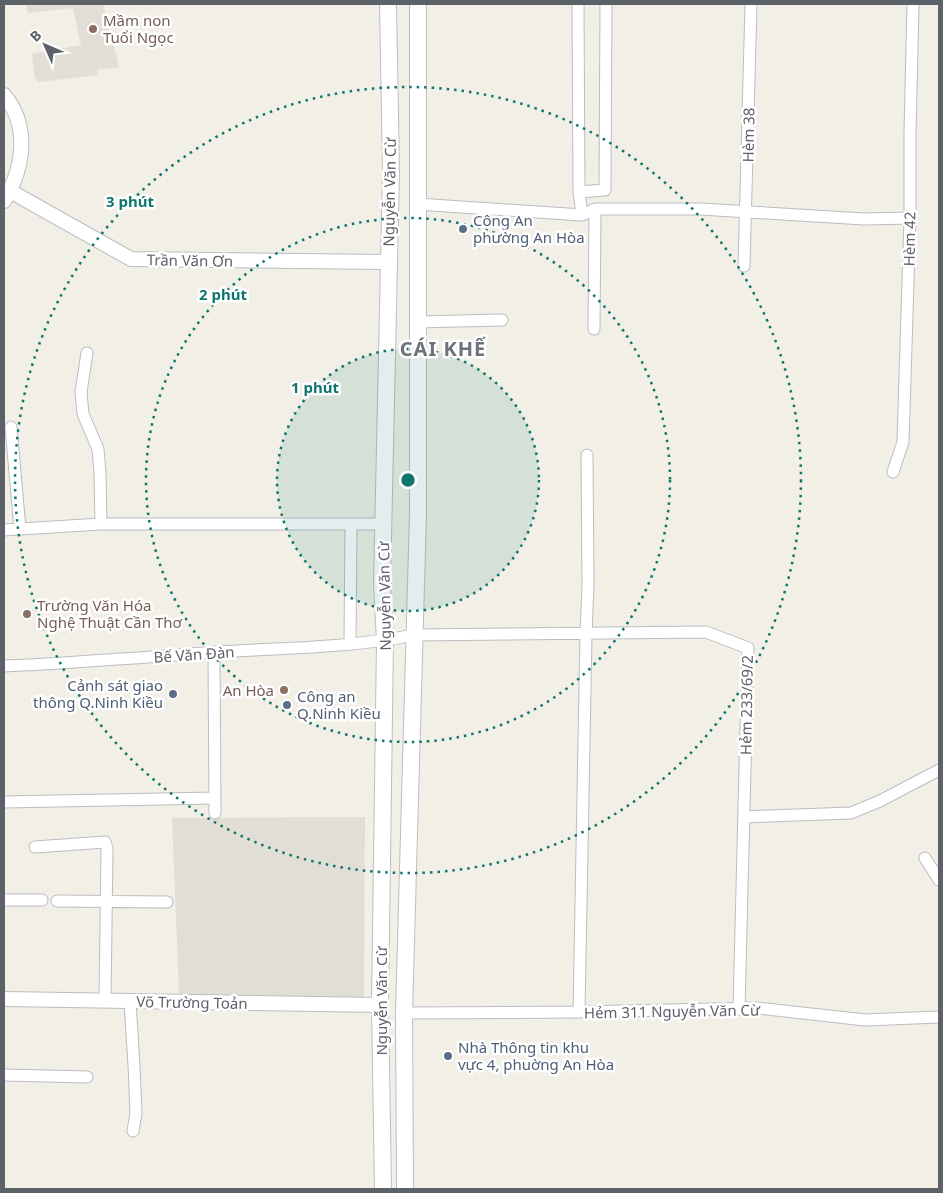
<svg xmlns="http://www.w3.org/2000/svg" width="943" height="1193" font-family="'Noto Sans',sans-serif">
	<style>
		.education { fill: #e1dfd5 }
		.lines { fill: none; stroke-linecap: round; stroke-linejoin: round }
		.minor-casing { stroke: #babdc2; stroke-width: 13 }
		.tertiary-casing { stroke: #babdc2; stroke-width: 16 }
		.secondary-casing { stroke: #bbbec5; stroke-width: 18 }
		.minor { stroke: #fff; stroke-width: 11 }
		.tertiary { stroke: #fff; stroke-width: 14 }
		.secondary { stroke: #fff; stroke-width: 16 }
		.ring { fill: none; stroke: #0f766e; stroke-width: 2.5; stroke-dasharray: 2.5 5 }
		.education-dot { fill: #8d6e63; stroke: #fff; stroke-width: 2 }
		.service-dot { fill: #5c6f8a; stroke: #fff; stroke-width: 2 }
		.labels { text-anchor: middle; dominant-baseline: central; stroke-width: 5; stroke-linejoin: round; paint-order: stroke }
		.education-label { font-size: 15px; fill: #785e54; stroke: #fff; text-anchor: start }
		.street-label { font-size: 15px; fill: #5d6168; stroke: #fff }
		.service-label { font-size: 15px; fill: #4e5e75; stroke: #fff; text-anchor: start }
		.district-label { font-size: 20px; font-weight: bold; letter-spacing: 1px; fill: #6e737a; stroke: #fff }
		.centre { fill: #0f766e; stroke: #fff; stroke-width: 2.5 }
		.ring-label { font-size: 15px; text-anchor: middle; font-weight: bold; fill: #0f766e; stroke: #fff; stroke-width: 5; stroke-linejoin: round; paint-order: stroke }
	</style>
	<rect width="100%" height="100%" fill="#f1efe6"/>
	<path class="education" d="M26,4H103L119,67L97,70L98,75L39,82L35,78L32,54L81,45L73,8L28,13Z
		M365,817L364,998L179,994L172,818Z"/>
	<g class="lines">
		<defs>
			<path id="minor" d="M579,192L605,190L606,4
				M417,204L582,215L579,192L578,4
				M582,215L595,209H701L864,219L910,218
				M744,266L751,4
				M417,322L502,320
				M594,329L595,209
				M87,353L81,392L83,414L98,449L100,473L101,524
				M11,427L20,529
				M893,472L903,442L910,218V133L913,4
				M4,530L101,524H383
				M350,644L351,524
				M214,653L215,813
				M4,666C75,663 146,657 217,652C282,648 349,648 414,635L706,632L748,648L739,1009
				M4,802L214,798
				M744,817L851,813L880,801L939,770
				M35,847L105,842L107,848L105,1001
				M925,858L939,880
				M4,900H42
				M57,901L167,902
				M130,1001L134,1065L136,1113L133,1131
				M579,1012L586,634L588,585L587,455
				M404,1013L579,1012L758,1008L865,1020L939,1017
				M4,1075L87,1077"/>
			<path id="tertiary" d="M4,95C30,126 24,168 4,201
				M10,191L131,259L388,262
				M4,999L380,1005"/>
			<path id="secondary" d="M383,1189L380,1005L385,641L382,584L391,171L388,4
				M405,1189L404,1013L418,513V4"/>
		</defs>
		<use href="#minor" class="minor-casing"/>
		<use href="#tertiary" class="tertiary-casing"/>
		<use href="#secondary" class="secondary-casing"/>
		<use href="#minor" class="minor"/>
		<use href="#tertiary" class="tertiary"/>
		<use href="#secondary" class="secondary"/>
	</g>
	<circle cx="408" cy="480" r="131" fill="#0f766e" fill-opacity=".12"/>
	<g class="ring">
		<circle cx="408" cy="480" r="131"/>
		<circle cx="408" cy="480" r="262"/>
		<circle cx="408" cy="480" r="393"/>
	</g>
	<g class="education-dot">
		<circle cx="93" cy="29" r="5"/>
		<circle cx="27" cy="614" r="5"/>
		<circle cx="284" cy="690" r="5"/>
	</g>
	<g class="service-dot">
		<circle cx="463" cy="229" r="5"/>
		<circle cx="173" cy="694" r="5"/>
		<circle cx="287" cy="705" r="5"/>
		<circle cx="448" cy="1056" r="5"/>
	</g>
	<g class="labels">
		<g class="education-label">
			<text x="103" y="20">Mầm non<tspan x="103" dy="17">Tuổi Ngọc</tspan></text>
			<text x="37" y="605">Trường Văn Hóa<tspan x="37" dy="17">Nghệ Thuật Cần Thơ</tspan></text>
			<text x="274" y="690" text-anchor="end">An Hòa</text>
		</g>
		<g class="street-label">
			<text transform="translate(748 135) rotate(-89)">Hèm 38</text>
			<text transform="translate(389 192) rotate(-89)">Nguyễn Văn Cừ</text>
			<text transform="translate(909 239) rotate(-89)">Hèm 42</text>
			<text transform="translate(190 260) rotate(1)">Trần Văn Ơn</text>
			<text transform="translate(384 596) rotate(-91)">Nguyễn Văn Cừ</text>
			<text transform="translate(194 654) rotate(-4)">Bế Văn Đàn</text>
			<text transform="translate(746 705) rotate(-89)">Hẻm 233/69/2</text>
			<text transform="translate(381 1001) rotate(-90)">Nguyễn Văn Cừ</text>
			<text transform="translate(192 1002) rotate(1)">Võ Trường Toản</text>
			<text transform="translate(672 1011) rotate(-1)">Hẻm 311 Nguyễn Văn Cừ</text>
		</g>
		<g class="service-label">
			<text x="473" y="220">Công An<tspan x="473" dy="17">phường An Hòa</tspan></text>
			<text x="163" y="685" text-anchor="end">Cảnh sát giao<tspan x="163" dy="17">thông Q.Ninh Kiều</tspan></text>
			<text x="297" y="696">Công an<tspan x="297" dy="17">Q.Ninh Kiều</tspan></text>
			<text x="458" y="1047">Nhà Thông tin khu<tspan x="458" dy="17">vực 4, phuờng An Hòa</tspan></text>
		</g>
		<g class="district-label">
			<text x="443" y="348">CÁI KHẾ</text>
		</g>
	</g>
	<circle cx="408" cy="480" r="8" class="centre"/>
	<g class="ring-label">
		<text x="130" y="207">3 phút</text>
		<text x="223" y="300">2 phút</text>
		<text x="315" y="393">1 phút</text>
	</g>
	<rect width="943" height="1193" fill="none" stroke="#5d6168" stroke-width="10"/>
	<g transform="translate(45 45) rotate(315)" stroke="#ffffff" stroke-width="4" paint-order="stroke">
	<path d="M0-4L9 19L0 12L-9 19Z" fill="#5d6168"/>
	<text y="-8" font-size="14" font-weight="bold" text-anchor="middle" fill="#5d6168">B</text>
	</g>
</svg>
